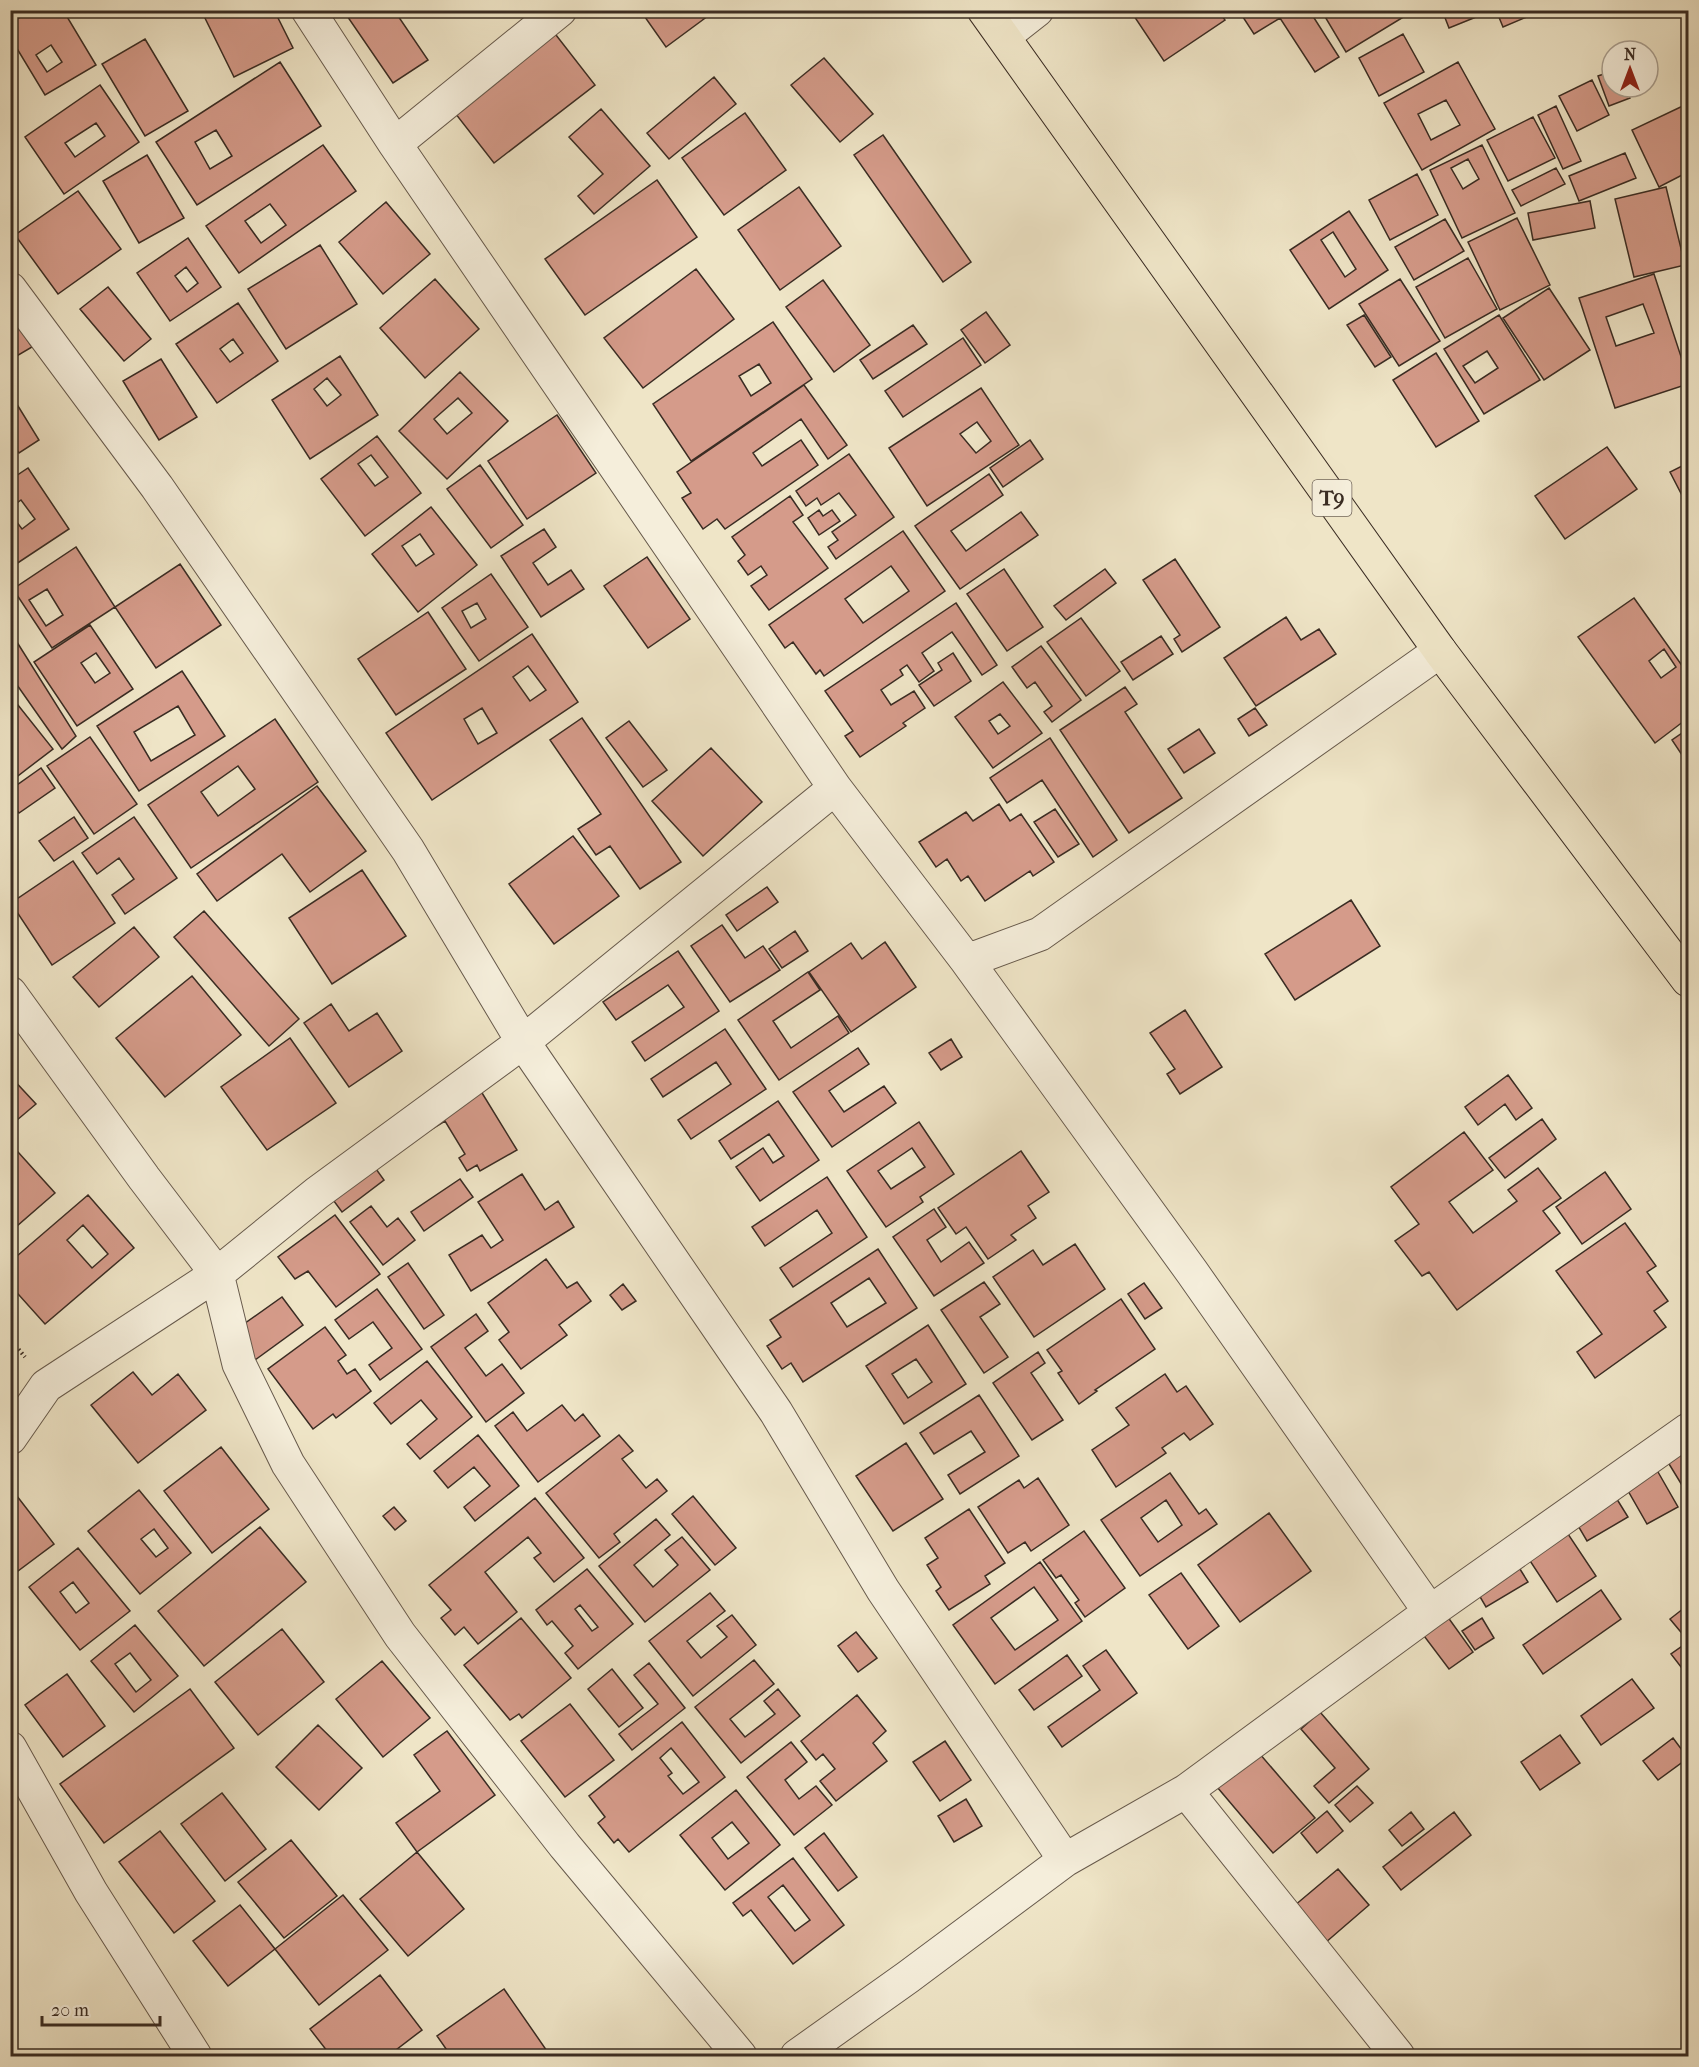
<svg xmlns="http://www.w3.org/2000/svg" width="1699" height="2067" font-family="'IM FELL French Canon',serif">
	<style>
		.building { fill: #d59b8a; stroke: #3a2c23; stroke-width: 1.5; fill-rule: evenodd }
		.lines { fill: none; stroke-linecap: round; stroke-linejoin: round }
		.street-casing { stroke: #675a4c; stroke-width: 35 }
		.highway-casing { stroke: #3a2c23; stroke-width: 35 }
		.path { stroke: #3a2c23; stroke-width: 4; stroke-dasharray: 1.5 3; stroke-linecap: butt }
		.street { stroke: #f5eedb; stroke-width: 33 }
		.highway { stroke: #efe5c7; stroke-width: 33 }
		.labels { text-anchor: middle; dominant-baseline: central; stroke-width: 6; stroke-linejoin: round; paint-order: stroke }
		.shield { fill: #f5eedb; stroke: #72665a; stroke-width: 1.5 }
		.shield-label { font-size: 21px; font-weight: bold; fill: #3a2c23 }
	</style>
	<rect width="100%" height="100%" fill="#efe5c7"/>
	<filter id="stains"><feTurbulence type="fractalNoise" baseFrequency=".00333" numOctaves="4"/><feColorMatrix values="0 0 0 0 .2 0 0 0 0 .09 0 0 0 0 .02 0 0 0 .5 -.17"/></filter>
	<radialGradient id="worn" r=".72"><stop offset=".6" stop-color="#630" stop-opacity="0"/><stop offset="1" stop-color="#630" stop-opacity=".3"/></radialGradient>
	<path class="building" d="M32,10H63L96,65L45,95L10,37V23ZM51,45L62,62L47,72L36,55Z
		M201,10H274L293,48L234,77Z
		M343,10H394L428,60L393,83Z
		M640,10H716L666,47Z
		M1130,10H1218L1225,20L1164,61Z
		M1309,10L1339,57L1315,72L1280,18L1254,34L1239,11Z
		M1321,10L1355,11L1415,10L1346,52Z
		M1442,10H1485L1486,13L1449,28Z
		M1496,10H1543L1503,27Z
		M1682,10H1688V28Z
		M549,26L595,85L494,163L448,104Z
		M1403,34L1424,72L1379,96L1359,58Z
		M145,39L188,111L145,136L102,64Z
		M1642,45L1645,51H1629Z
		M824,58L873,114L840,142L791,85Z
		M280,62L321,126L197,205L156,142ZM216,130L232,156L210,169L195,142Z
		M1458,62L1495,129L1422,170L1384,103ZM1446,100L1460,125L1431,140L1418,114Z
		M1612,71V87H1626L1630,98L1609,106L1598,76Z
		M714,77L736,104L669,159L647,133Z
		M1592,80L1609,115L1577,131L1559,96Z
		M100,85L139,142L64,194L25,137ZM96,123L105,136L75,157L65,143Z
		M1687,104L1688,172L1659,187L1632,130Z
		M1556,106L1581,161L1563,169L1538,115Z
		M601,109L650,166L594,214L578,196L603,174L569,137Z
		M745,113L786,170L724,215L682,158Z
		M1533,117L1555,158L1508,181L1487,140Z
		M883,135L971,262L943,282L854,155Z
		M323,145L356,191L239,273L206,226ZM270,204L286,225L261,243L245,221Z
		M1482,145L1515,213L1462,238L1430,170ZM1468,159L1479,179L1463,189L1451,168Z
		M1625,153L1636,178L1579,201L1569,176Z
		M147,155L184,218L139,243L103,181Z
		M1556,168L1565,184L1521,206L1512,190Z
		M1417,174L1438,215L1390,240L1369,200Z
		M657,180L697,237L585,315L545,259Z
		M799,187L841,246L780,290L738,230Z
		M1666,187L1685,265L1634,277L1615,199Z
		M78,191L121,249L58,294L15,235Z
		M1590,201L1595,228L1533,240L1528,213Z
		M386,202L430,254L383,294L339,242Z
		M1349,211L1388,270L1329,309L1290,250ZM1333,232L1356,269L1345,277L1321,240Z
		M1517,218L1550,285L1500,310L1468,242Z
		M1445,219L1464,251L1414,280L1395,247Z
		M188,238L221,287L170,321L137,273ZM186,267L198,283L187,292L175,276Z
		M320,245L357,304L286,349L248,289Z
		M1468,258L1497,309L1445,338L1416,287Z
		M696,269L734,319L643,388L604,338Z
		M1654,274L1688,378V384L1615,408L1579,298ZM1643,304L1654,333L1616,346L1606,317Z
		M435,279L479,329L425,378L380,328Z
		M1400,279L1440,341L1399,366L1359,304Z
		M823,280L870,345L834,372L786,307Z
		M108,287L151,339L124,361L80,309Z
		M1549,288L1590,350L1544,380L1503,318Z
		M238,303L278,361L217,403L176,344ZM233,339L243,353L230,362L220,349Z
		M986,312L1010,345L985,363L961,330Z
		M10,313L32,347L10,360Z
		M1364,315L1391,357L1375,367L1347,325Z
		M1499,315L1540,380L1484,414L1444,349ZM1487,351L1498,368L1475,383L1463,366Z
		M773,322L812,379L691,461L653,404ZM759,364L771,383L751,396L739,376Z
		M913,325L927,344L873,379L860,360Z
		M963,338L981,365L903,417L885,391Z
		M1436,353L1479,421L1436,447L1393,380Z
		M340,356L378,415L310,459L272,400ZM327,378L341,395L327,406L314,389Z
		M161,359L197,417L159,440L123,381Z
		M460,372L508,421L447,479L399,431ZM458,398L472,413L447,434L434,419Z
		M804,385L847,445L828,459L801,419L753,453L762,466L801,440L818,465L725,529L717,519L703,529L682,498L691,493L677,472Z
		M981,388L1019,445L927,506L889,448ZM977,422L991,441L976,453L960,434Z
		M10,393L39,440L19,453L10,440Z
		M557,415L596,473L527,519L488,461Z
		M377,436L421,493L365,536L321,479ZM371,455L388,477L375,486L358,464Z
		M1030,440L1043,459L1003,487L990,468Z
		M1607,447L1637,489L1565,539L1535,496Z
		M849,454L894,517L836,559L828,547L838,540L832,532L856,515L839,493L821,505L817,498L806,506L796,491Z
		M1688,463V507L1670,472Z
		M480,465L523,525L491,548L447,489Z
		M28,468L69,529L10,568V513L22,529L35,519L21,500L10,508V480Z
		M989,474L1003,495L951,531L966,551L1021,512L1038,535L960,589L915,526Z
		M790,496L803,515L793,522L828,568L769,610L751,586L767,575L761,566L748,575L738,561L745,555L732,537Z
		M431,507L477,565L418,612L372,554ZM420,534L434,554L416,566L402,546Z
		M819,510L823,516L832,510L840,521L819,535L808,518Z
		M544,529L556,547L533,563L548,585L571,570L584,589L541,617L501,556Z
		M903,531L945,591L824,676L820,670L816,674L793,642L785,648L769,625ZM891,566L909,591L863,623L845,599Z
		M76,547L115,607L52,648L13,589ZM47,589L63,615L46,626L29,600Z
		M647,557L690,619L648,648L604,586Z
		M1175,559L1220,627L1182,652L1174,639L1180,635L1143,580Z
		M180,564L221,625L156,668L115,607Z
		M1004,569L1043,627L1007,651L967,594Z
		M1105,569L1116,583L1066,620L1054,606Z
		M491,574L528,627L479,661L442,608ZM477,603L486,619L471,628L462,611Z
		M1634,598L1688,674V718L1655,743L1578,637ZM1664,649L1676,667L1661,678L1649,661Z
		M956,603L997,665L982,675L952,632L922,653L934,671L919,682L907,665L900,670L903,675L881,690L891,705L914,691L925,708L903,723L906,726L860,757L845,736L853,731L825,691Z
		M428,612L466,669L396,715L358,659Z
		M1286,617L1301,640L1319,629L1336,654L1256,706L1224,658Z
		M1081,618L1120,671L1086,696L1047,642Z
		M90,625L133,689L77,726L34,662ZM96,653L110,673L95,683L81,663Z
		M10,631L76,736L62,749L10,675Z
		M532,634L578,702L432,800L386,733ZM528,666L546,690L530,701L513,677ZM482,708L497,733L478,744L464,719Z
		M1161,636L1173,654L1133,680L1121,662Z
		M1041,646L1081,700L1052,722L1044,712L1052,706L1035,682L1027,688L1012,667Z
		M953,653L971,681L934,706L919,685L942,670L938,663Z
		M182,671L225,736L139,791L97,726ZM178,706L195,735L151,761L134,732Z
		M1003,682L1042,733L993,768L955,717ZM1000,714L1010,726L998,734L989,721Z
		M1125,687L1137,704L1125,712L1182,798L1129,833L1060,730Z
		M10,695L53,749L10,782Z
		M1255,708L1267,725L1249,736L1238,719Z
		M582,718L681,862L640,889L610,846L596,855L578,829L601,814L550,740Z
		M275,719L318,782L191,868L148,805ZM238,766L255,789L218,816L201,792Z
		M629,721L667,770L643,787L606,738Z
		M1199,729L1215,753L1184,773L1168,749Z
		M1688,729V764L1672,740Z
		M90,737L137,804L94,834L47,766Z
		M1050,738L1117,840L1093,857L1042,780L1007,803L990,778Z
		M711,748L762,802L703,856L652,801Z
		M41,768L55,788L19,813L10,801V790Z
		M317,786L366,851L310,892L282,854L217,901L197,874Z
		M999,804L1010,821L1021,814L1054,862L1033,876L1030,871L985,901L968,876L961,881L947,859L936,867L919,842L966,812L973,821Z
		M1055,809L1079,844L1058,857L1034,822Z
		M74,817L88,838L54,861L39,841Z
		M134,817L177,878L125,914L112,895L134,879L119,858L97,874L82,853Z
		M573,836L619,896L554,944L509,884Z
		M73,861L115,923L52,965L11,903Z
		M362,870L406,936L332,984L289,918Z
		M767,887L778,902L737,931L726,915Z
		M1351,900L1380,946L1295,1000L1265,954Z
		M204,911L299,1019L269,1046L174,937Z
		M722,925L745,958L763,946L780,970L730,1002L691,946Z
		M134,927L159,957L99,1007L73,977Z
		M795,931L808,951L782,968L769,949Z
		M885,942L916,987L851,1032L809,972L851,943L862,959Z
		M678,951L719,1011L645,1061L632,1042L684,1007L668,985L616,1020L603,1002Z
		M808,972L820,990L773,1021L791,1048L838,1016L849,1033L779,1080L738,1020Z
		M192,976L241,1035L165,1097L116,1038Z
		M331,1004L349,1031L377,1013L402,1051L349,1087L304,1023Z
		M1185,1010L1222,1067L1180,1094L1167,1074L1175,1069L1150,1033Z
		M725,1029L766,1089L691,1139L678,1120L731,1084L716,1062L663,1097L651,1079Z
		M290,1038L336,1103L267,1150L221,1087Z
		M951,1039L962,1057L941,1070L929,1053Z
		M858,1048L869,1064L829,1091L844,1112L884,1086L896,1103L832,1147L793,1092Z
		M1508,1075L1532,1108L1516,1120L1505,1104L1478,1125L1465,1107Z
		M10,1076L36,1104L10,1126Z
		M479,1088L517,1150L480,1171L477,1165L467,1171L459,1158L465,1154L445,1121L427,1132Z
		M778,1101L819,1160L760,1201L736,1167L763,1148L773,1163L784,1156L769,1134L731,1159L719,1141Z
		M1542,1119L1556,1139L1505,1178L1489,1158Z
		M919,1122L954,1174L920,1197L923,1202L886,1227L847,1171ZM912,1148L925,1167L891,1189L878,1171Z
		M1464,1132L1493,1170L1449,1202L1473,1233L1517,1201L1508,1190L1538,1168L1561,1198L1543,1211L1560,1233L1457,1310L1429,1272L1422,1276L1395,1241L1419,1224L1391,1187Z
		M1021,1151L1049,1192L1028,1206L1036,1218L1011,1235L1016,1240L988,1259L966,1227L956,1234L938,1208Z
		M18,1152L55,1193L10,1232V1158Z
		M371,1162L384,1180L342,1212L325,1189Z
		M1605,1172L1631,1209L1582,1244L1556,1207Z
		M522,1174L545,1210L558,1201L574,1227L471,1291L449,1255L482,1235L491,1248L503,1240L478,1202Z
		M827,1177L867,1237L793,1287L780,1268L832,1233L817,1210L765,1246L752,1227Z
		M460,1179L473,1197L424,1231L411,1212Z
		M88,1195L134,1248L45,1324L10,1285V1262ZM83,1225L108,1254L92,1268L67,1240Z
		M371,1206L387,1227L398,1218L415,1240L383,1265L350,1222Z
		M934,1209L946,1227L927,1240L941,1262L969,1242L984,1263L934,1296L893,1237Z
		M335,1215L380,1274L336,1307L308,1271L295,1279L278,1257Z
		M1625,1223L1656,1266L1647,1272L1668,1301L1654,1311L1666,1327L1595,1378L1577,1352L1602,1334L1556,1271Z
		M1075,1244L1105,1289L1034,1337L993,1277L1033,1250L1043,1265Z
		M878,1249L917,1308L803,1382L791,1363L782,1369L767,1346L781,1337L770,1320ZM869,1278L886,1303L847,1327L831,1303Z
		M546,1259L567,1288L577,1282L591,1301L559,1325L567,1335L521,1369L499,1340L509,1332L488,1303Z
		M408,1263L444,1315L424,1329L388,1277Z
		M984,1282L1000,1304L980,1317L1008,1357L984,1373L941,1310Z
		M1144,1283L1162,1308L1145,1319L1128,1294Z
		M623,1284L636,1301L622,1310L610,1295Z
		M377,1289L422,1349L380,1380L369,1365L392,1348L373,1322L349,1339L335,1320Z
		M282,1297L303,1325L255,1360L234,1331Z
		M1121,1299L1155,1349L1095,1390L1097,1391L1079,1404L1058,1373L1062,1371L1047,1350Z
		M476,1314L488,1331L465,1348L486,1376L502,1364L524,1393L486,1422L431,1347Z
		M928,1325L966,1384L904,1424L866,1366ZM916,1359L932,1382L908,1398L892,1374Z
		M325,1327L346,1355L338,1361L347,1374L355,1369L371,1391L336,1418L333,1414L313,1429L268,1369Z
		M1038,1352L1045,1363L1031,1373L1063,1420L1032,1440L993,1383Z
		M427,1361L472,1417L420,1459L407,1444L437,1419L421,1400L391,1424L374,1403Z
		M133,1372L152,1395L178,1374L206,1410L138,1463L91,1405Z
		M1165,1374L1177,1392L1186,1386L1213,1424L1190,1440L1184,1433L1162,1448L1166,1453L1116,1487L1092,1450L1129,1425L1116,1408Z
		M979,1395L1019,1456L960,1494L948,1475L985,1452L971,1431L934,1454L920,1433Z
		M562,1405L575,1421L583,1414L600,1436L538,1482L495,1426L513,1412L527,1431Z
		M478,1435L519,1486L475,1521L464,1507L490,1486L474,1467L448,1488L434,1471Z
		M619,1435L633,1451L622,1459L646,1488L657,1479L667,1491L614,1534L620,1542L599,1558L546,1493Z
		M906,1443L943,1499L893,1531L856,1476Z
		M1688,1445V1495L1666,1459Z
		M221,1447L269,1509L212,1553L164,1491Z
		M1654,1465L1678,1507L1647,1524L1623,1482Z
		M1170,1473L1199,1514L1206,1509L1217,1524L1140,1576L1101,1520ZM1166,1500L1182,1525L1158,1542L1141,1518Z
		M1038,1478L1069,1525L1031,1551L1025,1542L1008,1553L978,1507L1019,1480L1024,1488Z
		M10,1487L54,1544L18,1571L10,1561Z
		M1610,1488L1628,1517L1587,1541L1570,1512Z
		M139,1490L191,1553L140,1594L88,1531ZM154,1529L168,1548L156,1557L141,1539Z
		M693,1496L736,1548L715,1565L672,1514Z
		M535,1498L584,1558L554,1582L534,1558L541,1553L528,1537L485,1572L517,1612L478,1644L464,1627L455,1635L441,1618L451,1610L429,1585Z
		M394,1507L406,1521L395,1530L383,1516Z
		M969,1509L1005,1563L985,1576L990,1584L949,1610L936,1591L941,1587L927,1565L938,1558L925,1538Z
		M1269,1513L1311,1571L1240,1622L1198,1565Z
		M656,1519L670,1535L634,1565L653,1587L678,1565L665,1550L682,1537L710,1570L645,1622L599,1566Z
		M1560,1522L1596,1576L1557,1602L1521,1547Z
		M260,1527L306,1582L204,1666L158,1611Z
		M1084,1531L1125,1588L1085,1617L1075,1603L1079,1600L1061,1575L1056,1578L1043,1560Z
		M78,1548L130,1611L80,1650L29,1587ZM73,1582L89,1603L76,1613L60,1592Z
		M1510,1553L1528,1582L1486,1607L1469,1578Z
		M1040,1562L1082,1621L995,1684L953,1625ZM1034,1587L1058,1620L1015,1650L991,1618Z
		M587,1569L633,1624L578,1669L565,1653L573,1646L552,1621L547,1625L536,1610ZM580,1605L598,1627L592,1631L575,1609Z
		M1181,1573L1219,1626L1188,1649L1149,1595Z
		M1601,1590L1621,1619L1543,1674L1523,1645Z
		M710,1593L725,1611L687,1641L701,1658L727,1637L717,1626L732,1615L756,1645L693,1696L649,1641Z
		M1437,1602L1473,1652L1449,1669L1412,1620Z
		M1688,1605V1635L1685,1637L1670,1619Z
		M521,1618L571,1678L522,1718L519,1714L510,1720L464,1665Z
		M1482,1618L1494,1638L1475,1650L1462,1631Z
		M135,1625L178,1676L134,1712L91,1661ZM130,1653L151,1680L136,1692L115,1664Z
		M282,1629L324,1682L258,1735L215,1682Z
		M856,1632L877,1658L858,1672L838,1646Z
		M1688,1642V1676L1671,1654Z
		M1106,1650L1137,1693L1062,1747L1048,1727L1100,1690L1083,1666Z
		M1067,1655L1082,1676L1034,1710L1019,1690Z
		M754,1660L774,1684L730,1719L745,1737L775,1714L764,1701L778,1689L800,1716L741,1763L695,1707Z
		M382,1661L430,1718L383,1757L336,1699Z
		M649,1663L685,1708L632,1750L619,1734L658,1704L634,1675Z
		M612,1669L643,1708L619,1727L588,1689Z
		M67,1674L105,1726L63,1757L25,1705Z
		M1632,1679L1654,1708L1601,1745L1581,1716Z
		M190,1689L234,1748L104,1843L60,1784Z
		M857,1695L886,1731L873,1743L887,1761L836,1801L820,1781L835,1769L823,1754L816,1760L801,1741Z
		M570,1704L614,1760L565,1797L521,1741Z
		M1320,1712L1369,1769L1329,1803L1314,1786L1335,1768L1301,1729Z
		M682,1722L725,1777L629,1852L618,1839L614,1843L598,1823L605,1817L589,1796ZM671,1748L699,1782L683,1794L668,1776L672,1773L660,1758Z
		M318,1725L362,1768L319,1810L276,1767Z
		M447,1731L495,1795L417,1852L396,1823L440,1791L414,1755Z
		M1560,1735L1580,1763L1540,1790L1521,1762Z
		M1673,1738L1688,1758L1658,1780L1643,1761Z
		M945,1741L971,1780L940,1801L913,1762Z
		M791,1742L807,1762L785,1780L799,1799L816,1786L832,1805L794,1835L747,1777Z
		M1253,1746L1315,1818L1273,1853L1212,1781Z
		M1357,1786L1373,1803L1350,1822L1335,1805Z
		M736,1790L780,1845L725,1890L680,1835ZM732,1822L749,1843L728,1859L712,1838Z
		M222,1793L266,1849L225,1881L181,1824Z
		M966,1799L982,1826L954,1842L938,1816Z
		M1327,1811L1343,1831L1317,1853L1301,1833Z
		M1411,1812L1424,1829L1402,1846L1389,1830Z
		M1454,1812L1471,1835L1401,1890L1383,1867Z
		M160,1831L215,1901L174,1933L119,1862Z
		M824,1833L857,1877L838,1891L805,1848Z
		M291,1840L337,1896L284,1938L238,1882Z
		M417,1852L464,1909L408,1956L360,1899Z
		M793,1858L844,1925L793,1964L751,1910L743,1916L733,1903ZM783,1885L810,1920L795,1931L768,1897Z
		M1338,1869L1369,1905L1325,1943L1294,1906Z
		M343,1895L388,1950L319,2005L275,1949Z
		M240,1905L275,1949L228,1986L193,1941Z
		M380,1975L422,2030L388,2056H331L310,2029Z
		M504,1989L547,2051L540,2056H451L437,2036Z"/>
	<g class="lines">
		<defs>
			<path id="street" d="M308,10L395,144L835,788L967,961L1192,1272L1430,1612
				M1004,36L1037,10
				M395,144L560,10
				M10,289L157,487L408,850L523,1042L776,1412L883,1590L1065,1860
				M967,961L1040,934L1440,651
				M10,993L144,1178L217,1274L239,1364L288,1464L400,1635L565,1846L740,2056
				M10,1438L46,1386L217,1274L317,1193L523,1042L835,788
				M10,1748L91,1892L195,2056
				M1186,1791L1398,2056
				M797,2056L908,1977L1065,1860L1186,1791L1430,1612L1688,1430"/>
			<path id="highway" d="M984,10L1440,651L1688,980"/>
		</defs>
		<use href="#street" class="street-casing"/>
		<use href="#highway" class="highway-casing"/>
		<path class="path" d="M10,1339L25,1357"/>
		<use href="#street" class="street"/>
		<use href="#highway" class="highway"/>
	</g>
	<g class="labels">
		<rect class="shield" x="1312.5" y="480" width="39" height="36" rx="4.5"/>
		<g class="shield-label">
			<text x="1332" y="498">T9</text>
		</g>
	</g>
	<rect width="1699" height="2067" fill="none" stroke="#efe5c7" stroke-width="36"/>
	<rect x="12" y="12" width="1675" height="2043" fill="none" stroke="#3a2c23" stroke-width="3"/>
	<rect x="18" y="18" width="1663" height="2031" fill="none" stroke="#3a2c23" stroke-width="1.5"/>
	<g transform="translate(1630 69)"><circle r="28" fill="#f5eedb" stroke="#aaa091" stroke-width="1.5"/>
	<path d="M0-4.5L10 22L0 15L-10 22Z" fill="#8f2418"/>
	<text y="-9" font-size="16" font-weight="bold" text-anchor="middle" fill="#3a2c23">N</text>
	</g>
	<path d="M42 2016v9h118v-9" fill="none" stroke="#3a2c23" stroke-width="3"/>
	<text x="51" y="2016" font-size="18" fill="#3a2c23" stroke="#f5eedb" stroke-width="4.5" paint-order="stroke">20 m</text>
	<rect width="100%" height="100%" filter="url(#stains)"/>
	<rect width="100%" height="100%" fill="url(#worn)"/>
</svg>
